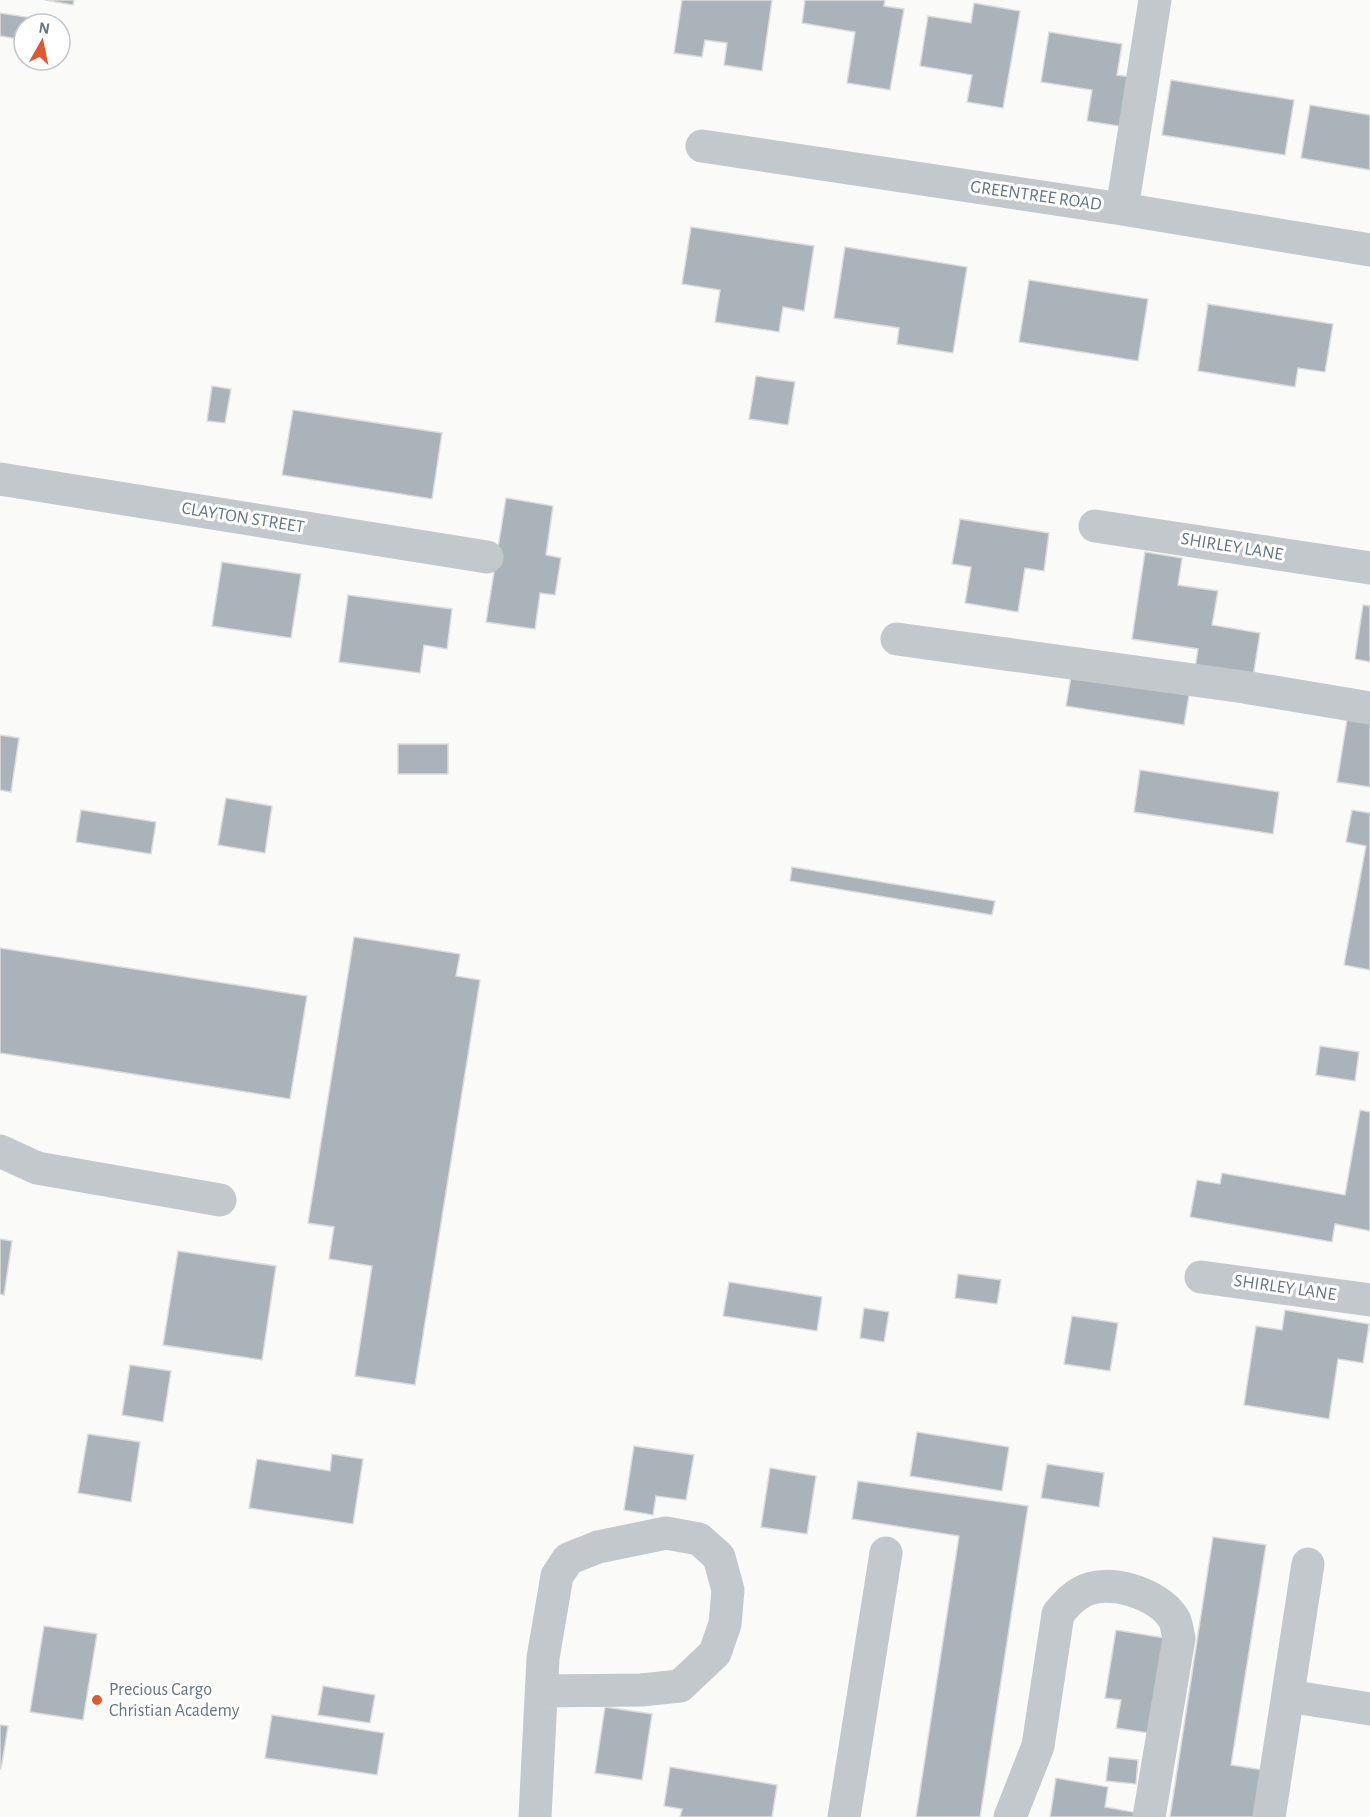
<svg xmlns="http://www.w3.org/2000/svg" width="1370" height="1817" font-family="'Alegreya Sans',sans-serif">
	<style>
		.building { fill: #aab3b9; stroke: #dcdcda; stroke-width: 1.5 }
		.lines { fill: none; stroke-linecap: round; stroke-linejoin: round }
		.minor { stroke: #c3c8cc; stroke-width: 33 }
		.poi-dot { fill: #e4572e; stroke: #fff; stroke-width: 2 }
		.labels { text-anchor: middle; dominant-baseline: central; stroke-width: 6; stroke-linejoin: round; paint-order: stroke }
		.street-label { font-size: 18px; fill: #657683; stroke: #fff }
		.poi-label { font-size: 18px; fill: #657683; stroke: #fff; text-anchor: start }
	</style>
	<rect width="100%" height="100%" fill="#fafaf8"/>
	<path class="building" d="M45,0H74L73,5Z
		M682,0H772L762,71L724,65L727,43L705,40L702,57L674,53Z
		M805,0H885L884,6L904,9L890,90L847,83L855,32L802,23Z
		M974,3L1020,11L1003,108L967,102L972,75L920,66L928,16L971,23Z
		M0,13L32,18L31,24H24V40L0,36Z
		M1049,32L1122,44L1117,75L1139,78L1131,128L1087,121L1092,90L1041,82Z
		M1171,80L1294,100L1285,155L1162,135Z
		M1310,105L1370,115V170L1301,158Z
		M691,227L814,246L804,311L783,307L779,332L715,322L720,290L682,284Z
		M845,247L967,267L953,353L897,344L899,328L834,318Z
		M1029,280L1148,299L1138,361L1019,342Z
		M1208,304L1333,324L1325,372L1298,368L1295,387L1198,371Z
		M756,376L795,382L788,425L749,419Z
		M212,386L231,389L225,423L207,421Z
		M293,410L442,433L432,499L282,475Z
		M506,498L553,506L546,555L561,558L555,595L540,593L535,629L486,622Z
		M960,519L1049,533L1044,571L1025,568L1018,612L965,603L971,567L952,564Z
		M1145,552L1182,558L1178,585L1218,591L1212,625L1260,633L1253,677L1195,669L1198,649L1132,639Z
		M222,562L301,574L291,638L212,626Z
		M348,595L452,609L447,649L424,645L420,673L339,662Z
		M1363,605L1370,606V662L1355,659Z
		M1071,676L1189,695L1184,725L1066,706Z
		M1347,720L1370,723V787L1337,782Z
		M0,735L19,738L11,792L0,790Z
		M398,744H448V774H398Z
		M1140,770L1279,792L1273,834L1134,812Z
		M226,798L272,806L265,853L218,845Z
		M81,810L156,822L151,854L76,842Z
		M1352,810L1370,813V970L1344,965L1366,846L1346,842Z
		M792,867L995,901L992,915L790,881Z
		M354,937L460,954L456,976L480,980L415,1385L355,1376L372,1266L329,1259L334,1227L308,1223Z
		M0,948L307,996L290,1099L0,1053Z
		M1320,1046L1359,1052L1355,1081L1316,1075Z
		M1360,1110L1370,1112V1231L1335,1224L1332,1242L1190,1217L1197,1180L1220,1184L1222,1173L1345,1195Z
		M0,1239L12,1241L4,1295L0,1294Z
		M178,1251L276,1266L262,1360L163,1345Z
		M958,1274L1001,1280L997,1304L955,1298Z
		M729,1282L822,1297L817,1331L723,1316Z
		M864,1308L889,1312L884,1342L860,1338Z
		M1285,1310L1369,1324L1363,1363L1338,1359L1329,1419L1244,1405L1256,1326L1282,1330Z
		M1072,1316L1118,1323L1110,1371L1064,1364Z
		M130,1365L171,1371L163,1422L122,1415Z
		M917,1432L1009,1447L1002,1491L910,1476Z
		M88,1434L140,1442L131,1502L78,1493Z
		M634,1446L694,1455L686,1500L656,1496L653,1515L624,1510Z
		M332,1454L363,1459L353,1524L249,1508L257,1459L330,1471Z
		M1047,1464L1104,1473L1099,1507L1041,1498Z
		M770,1468L816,1476L807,1534L761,1527Z
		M858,1481L1028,1506L980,1817H916L959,1536L852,1519Z
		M1213,1537L1266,1545L1231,1765L1263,1770L1256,1817H1170Z
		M44,1626L97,1634L83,1720L30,1712Z
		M1116,1630L1165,1638L1149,1733L1116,1728L1121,1700L1105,1698Z
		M323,1686L375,1695L370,1723L318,1715Z
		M605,1707L652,1714L642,1780L595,1773Z
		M272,1715L384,1733L377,1775L265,1758Z
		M0,1725L8,1726L1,1769H0Z
		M1109,1757L1138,1760L1136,1784L1106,1781Z
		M670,1767L777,1785L772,1817H680L682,1809L664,1806Z
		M1056,1778L1108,1787L1105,1807L1138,1813L1137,1817H1050Z"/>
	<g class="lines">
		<path class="minor" d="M702,146L1122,209L1370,250
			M1122,209L1155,0
			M0,479L487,557
			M1095,526L1370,568
			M897,639L1244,687L1370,708
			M0,1151L37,1168L220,1200
			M1201,1277L1370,1300
			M1288,1696L1370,1709
			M535,1817L543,1658L557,1576L568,1559L598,1547L666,1533L699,1539L719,1557L728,1590L725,1624L715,1653L680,1686L641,1690L542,1691
			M844,1817L886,1553
			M1010,1817L1038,1746L1058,1614C1065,1605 1072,1597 1082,1592C1108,1577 1160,1594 1174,1619C1177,1624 1177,1632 1179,1638L1149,1817
			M1269,1817L1308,1564"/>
	</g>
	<circle class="poi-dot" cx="97" cy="1700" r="6"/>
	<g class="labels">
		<g class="street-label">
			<text transform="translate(1036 196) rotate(8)">GREENTREE ROAD</text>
			<text transform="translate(243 518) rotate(9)">CLAYTON STREET</text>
			<text transform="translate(1232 547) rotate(9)">SHIRLEY LANE</text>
			<text transform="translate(1285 1288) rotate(8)">SHIRLEY LANE</text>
		</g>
		<g class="poi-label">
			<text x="109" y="1690">Precious Cargo<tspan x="109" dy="21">Christian Academy</tspan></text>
		</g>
	</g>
	<g transform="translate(42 42) rotate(9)"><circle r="28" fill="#ffffff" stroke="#c1c8cd" stroke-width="1.5"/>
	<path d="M0-4.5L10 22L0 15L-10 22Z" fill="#e4572e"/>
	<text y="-9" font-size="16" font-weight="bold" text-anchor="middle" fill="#657683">N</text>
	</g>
</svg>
